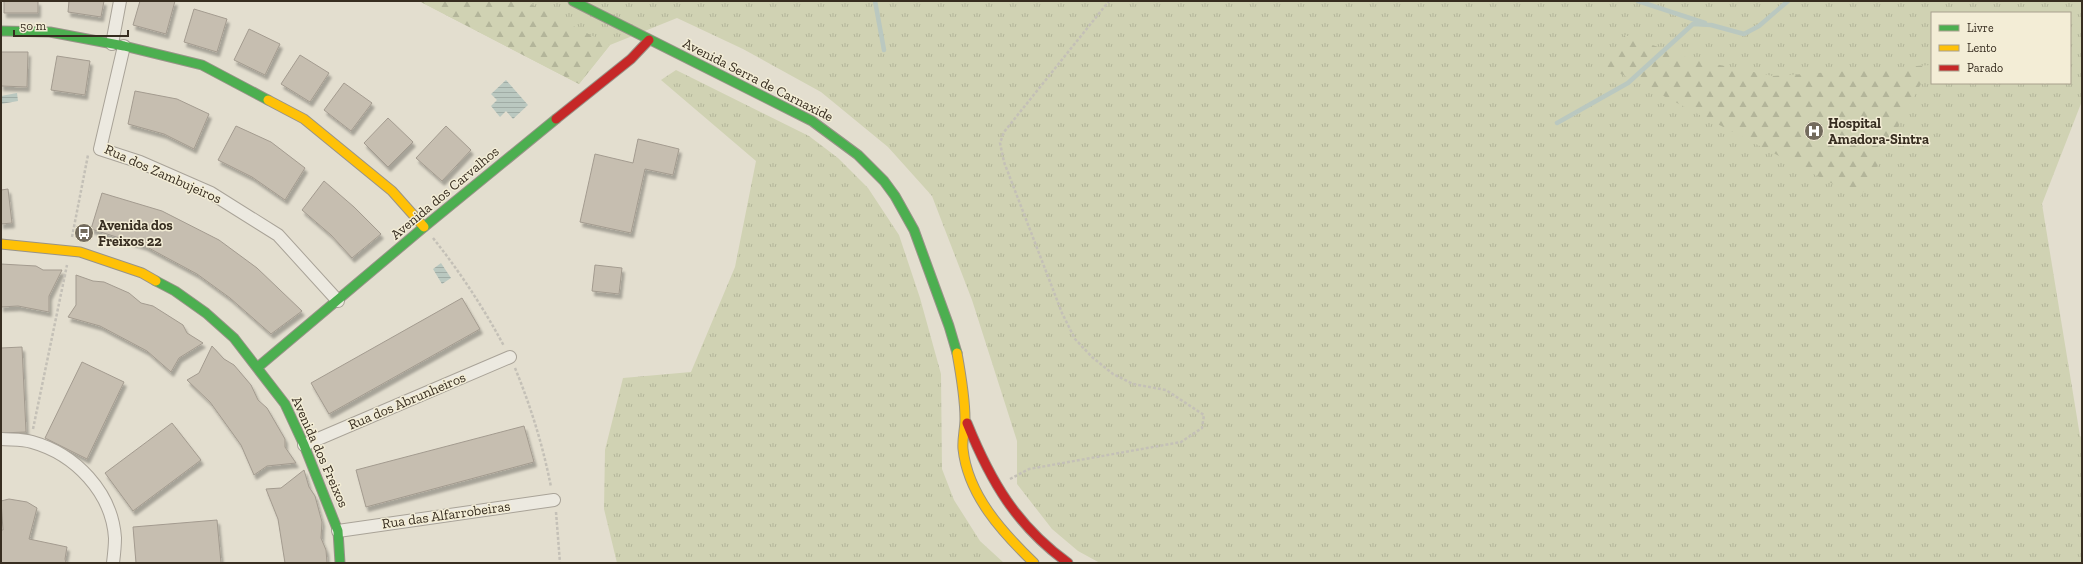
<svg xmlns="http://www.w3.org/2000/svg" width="2083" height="564" font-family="'Zilla Slab',serif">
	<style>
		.grass { fill: url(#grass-tufts); fill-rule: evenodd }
		.forest { fill: url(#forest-firs) }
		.water { fill: url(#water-rules) }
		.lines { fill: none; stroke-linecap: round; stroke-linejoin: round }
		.stream { stroke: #bac8c0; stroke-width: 4.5 }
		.building { fill: #c6beb0; stroke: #a39b8f; filter: url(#shadow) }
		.street-casing { stroke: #a9a398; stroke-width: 14 }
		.fast-casing { stroke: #989388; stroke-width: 11 }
		.slow-casing { stroke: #989388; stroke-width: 11 }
		.jam-casing { stroke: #989388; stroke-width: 11 }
		.path { stroke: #c4c0b7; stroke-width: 2.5; stroke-dasharray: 3 2; stroke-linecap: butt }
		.street { stroke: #ece9e0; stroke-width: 12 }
		.fast { stroke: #4caf50; stroke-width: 9 }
		.slow { stroke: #ffc107; stroke-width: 9 }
		.jam { stroke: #c62828; stroke-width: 9 }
		.labels { text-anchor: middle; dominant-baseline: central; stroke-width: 3; stroke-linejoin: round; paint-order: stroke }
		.street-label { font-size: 14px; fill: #372d20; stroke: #f3edd6 }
		.poi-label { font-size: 14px; font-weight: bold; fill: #372d20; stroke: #f3edd6; text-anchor: start }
	</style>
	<defs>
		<pattern id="grass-tufts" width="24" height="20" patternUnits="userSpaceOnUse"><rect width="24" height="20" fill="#d0d2b3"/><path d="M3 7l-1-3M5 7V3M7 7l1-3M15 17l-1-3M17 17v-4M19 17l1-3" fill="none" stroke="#b3b59a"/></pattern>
		<pattern id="forest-firs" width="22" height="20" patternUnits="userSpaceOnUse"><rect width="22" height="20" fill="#d0d2b3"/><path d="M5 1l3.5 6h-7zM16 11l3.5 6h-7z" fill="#b3b59a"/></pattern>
		<pattern id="water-rules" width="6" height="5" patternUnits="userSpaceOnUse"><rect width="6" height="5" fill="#bac8c0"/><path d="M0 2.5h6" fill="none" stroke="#a0aca5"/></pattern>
		<filter id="shadow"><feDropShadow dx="2.5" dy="4.5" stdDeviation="1" flood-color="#0004"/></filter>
	</defs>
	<rect width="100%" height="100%" fill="#e3decf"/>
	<path class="grass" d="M419,1H2082V101L2042,204L2080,436L2082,439V563H1100L1078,551L1052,529L1017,484V441L972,300L932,196L888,147L821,92L743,49L677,18L610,45L579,84ZM1932,13H2070V83H1932Z
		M676,70L809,136L838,158L868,188L899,235L920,298L941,374L942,469L954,500L980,541L1004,563H617L604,509L605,450L623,378L691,372L735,267L756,161L661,80Z"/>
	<path class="forest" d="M419,1H525L610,45L579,84Z
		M1625,35L1691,59L1773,76L1931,65L1860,198L1602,64Z"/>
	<path class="water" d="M506,80L528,105L513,119L506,111L500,117L491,106L497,100L491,94Z
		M17,93L18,101L1,104V96Z
		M441,263L451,278L442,284L433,269Z"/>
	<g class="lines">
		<path class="stream" d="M875,1L884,50
			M1638,1L1705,23
			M1557,123L1628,83L1693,24L1711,25L1744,34L1759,26L1788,1"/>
	</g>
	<path class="building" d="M4,1H38V13H4Z
		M69,1H104L101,17L68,12Z
		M140,1H175L166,34L133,25Z
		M194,9L227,19L217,52L184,42Z
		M249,29L280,44L265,75L234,60Z
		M1,52H28L27,87L1,86Z
		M300,55L329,73L310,102L281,84Z
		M57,56L90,61L85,95L51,90Z
		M344,83L372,103L351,131L324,110Z
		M135,91L177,99L209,114L194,149L164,134L128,124Z
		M388,118L413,142L388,167L364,143Z
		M236,126L271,142L305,168L285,200L252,177L218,160Z
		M446,126L471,150L442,181L416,158Z
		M638,139L679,149L673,175L645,169L631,233L580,222L595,154L633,163Z
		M324,181L354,207L381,234L352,258L331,235L302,210Z
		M8,189L12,223L1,224V190Z
		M102,193L162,211L219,240L257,268L302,311L271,334L230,298L197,274L145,246L91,229Z
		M1,264L36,266L43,270H62L49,296V312L18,306L1,307Z
		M595,265L622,268L619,294L592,291Z
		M76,275L93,281L104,282L129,293L141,303L153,306L183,325L187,333L203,343L179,358L171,372L147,351L100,326L68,317L76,305Z
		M462,298L480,329L329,414L311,383Z
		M212,346L224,359L234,365L251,385L258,400L267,408L285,439V447L296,463L267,466L254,475L241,445L210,402L187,380L199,373Z
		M22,347L26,432L1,433V348Z
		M82,362L124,382L87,459L45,438Z
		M172,423L201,460L133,511L105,473Z
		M524,426L534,462L366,507L356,470Z
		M304,470L309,487L315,496L322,522L321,538L326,550L327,563H285L278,519L266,489L281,488Z
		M9,499L27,502L37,508L29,539L67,547L65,559L66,563H1V530H3L1,501Z
		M217,520L221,563H136L133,527Z"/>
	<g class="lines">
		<defs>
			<path id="street" d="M112,44L120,1
				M124,46L100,149L140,162L211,193L278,235L338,301
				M1,439C11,440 22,439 32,442C75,454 112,492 115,538C115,546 114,555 113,563
				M304,445L510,357
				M338,531L554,500"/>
			<path id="fast" d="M573,1L812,121L858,155L884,181L895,196L914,230L949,326L957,353
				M1,31L50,32L124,46L202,65L268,100
				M156,281L175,291L206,313L234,338L285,404L304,445L338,531L340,563
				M258,367L424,227L556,119"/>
			<path id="slow" d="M268,100L304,119L392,191L424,227
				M1,244L80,252L142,273L156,281
				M957,353C961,375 965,397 965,419C965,429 962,439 963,449C968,495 1002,532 1034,563"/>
			<path id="jam" d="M556,119L631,59L649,40
				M967,423C991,482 1016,525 1068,563"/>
		</defs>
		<use href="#street" class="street-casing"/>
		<use href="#fast" class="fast-casing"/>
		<use href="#slow" class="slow-casing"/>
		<use href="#jam" class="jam-casing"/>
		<path class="path" d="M72,237L88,155
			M433,238C460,272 483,307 504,346
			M515,368C531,407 543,446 551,487
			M33,429L67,265
			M1010,479L1029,469L1181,442L1202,428L1204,415L1166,390L1133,384L1113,374L1092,357L1075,339L1062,313L1004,162L1000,143L1004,132L1109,1
			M556,512L560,563"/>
		<use href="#street" class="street"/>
		<use href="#fast" class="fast"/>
		<use href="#slow" class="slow"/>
		<use href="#jam" class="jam"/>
	</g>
	<defs>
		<symbol id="hospital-disc" viewBox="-11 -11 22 22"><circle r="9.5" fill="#736b5d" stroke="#f3edd6"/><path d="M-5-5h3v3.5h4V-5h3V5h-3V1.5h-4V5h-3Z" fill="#fff"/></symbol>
		<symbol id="bus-disc" viewBox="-11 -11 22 22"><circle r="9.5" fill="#736b5d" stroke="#f3edd6"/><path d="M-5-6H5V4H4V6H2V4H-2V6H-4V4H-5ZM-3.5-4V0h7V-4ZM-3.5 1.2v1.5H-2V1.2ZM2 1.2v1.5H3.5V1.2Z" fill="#fff"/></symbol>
	</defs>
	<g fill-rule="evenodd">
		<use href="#hospital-disc" x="1803" y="120" width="22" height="22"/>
		<use href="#bus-disc" x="73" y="222" width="22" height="22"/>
	</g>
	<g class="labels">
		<g class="street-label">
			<text transform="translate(758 80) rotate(27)">Avenida Serra de Carnaxide</text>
			<text transform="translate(163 174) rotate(24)">Rua dos Zambujeiros</text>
			<text transform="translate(445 193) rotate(-40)">Avenida dos Carvalhos</text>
			<text transform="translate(407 401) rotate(-23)">Rua dos Abrunheiros</text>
			<text transform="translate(320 452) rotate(66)">Avenida dos Freixos</text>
			<text transform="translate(446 515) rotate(-8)">Rua das Alfarrobeiras</text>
		</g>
		<g class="poi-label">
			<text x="1828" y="123">Hospital<tspan x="1828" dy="16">Amadora-Sintra</tspan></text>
			<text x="98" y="225">Avenida dos<tspan x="98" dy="16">Freixos 22</tspan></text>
		</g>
	</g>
	<rect width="2083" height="564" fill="none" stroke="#372d20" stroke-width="4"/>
	<rect x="1931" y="12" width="140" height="72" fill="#f3edd6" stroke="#a8a08d"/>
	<rect x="1939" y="25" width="20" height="6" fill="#4caf50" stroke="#a8a08d"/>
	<text x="1967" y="32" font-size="12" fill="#372d20">Livre</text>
	<rect x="1939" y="45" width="20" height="6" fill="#ffc107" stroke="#a8a08d"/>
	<text x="1967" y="52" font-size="12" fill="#372d20">Lento</text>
	<rect x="1939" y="65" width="20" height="6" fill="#c62828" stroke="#a8a08d"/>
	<text x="1967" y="72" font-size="12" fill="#372d20">Parado</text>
	<path d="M14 30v6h114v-6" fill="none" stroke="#372d20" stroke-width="2"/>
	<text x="20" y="30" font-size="12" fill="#372d20" stroke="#f3edd6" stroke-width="3" paint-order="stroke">50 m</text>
</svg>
